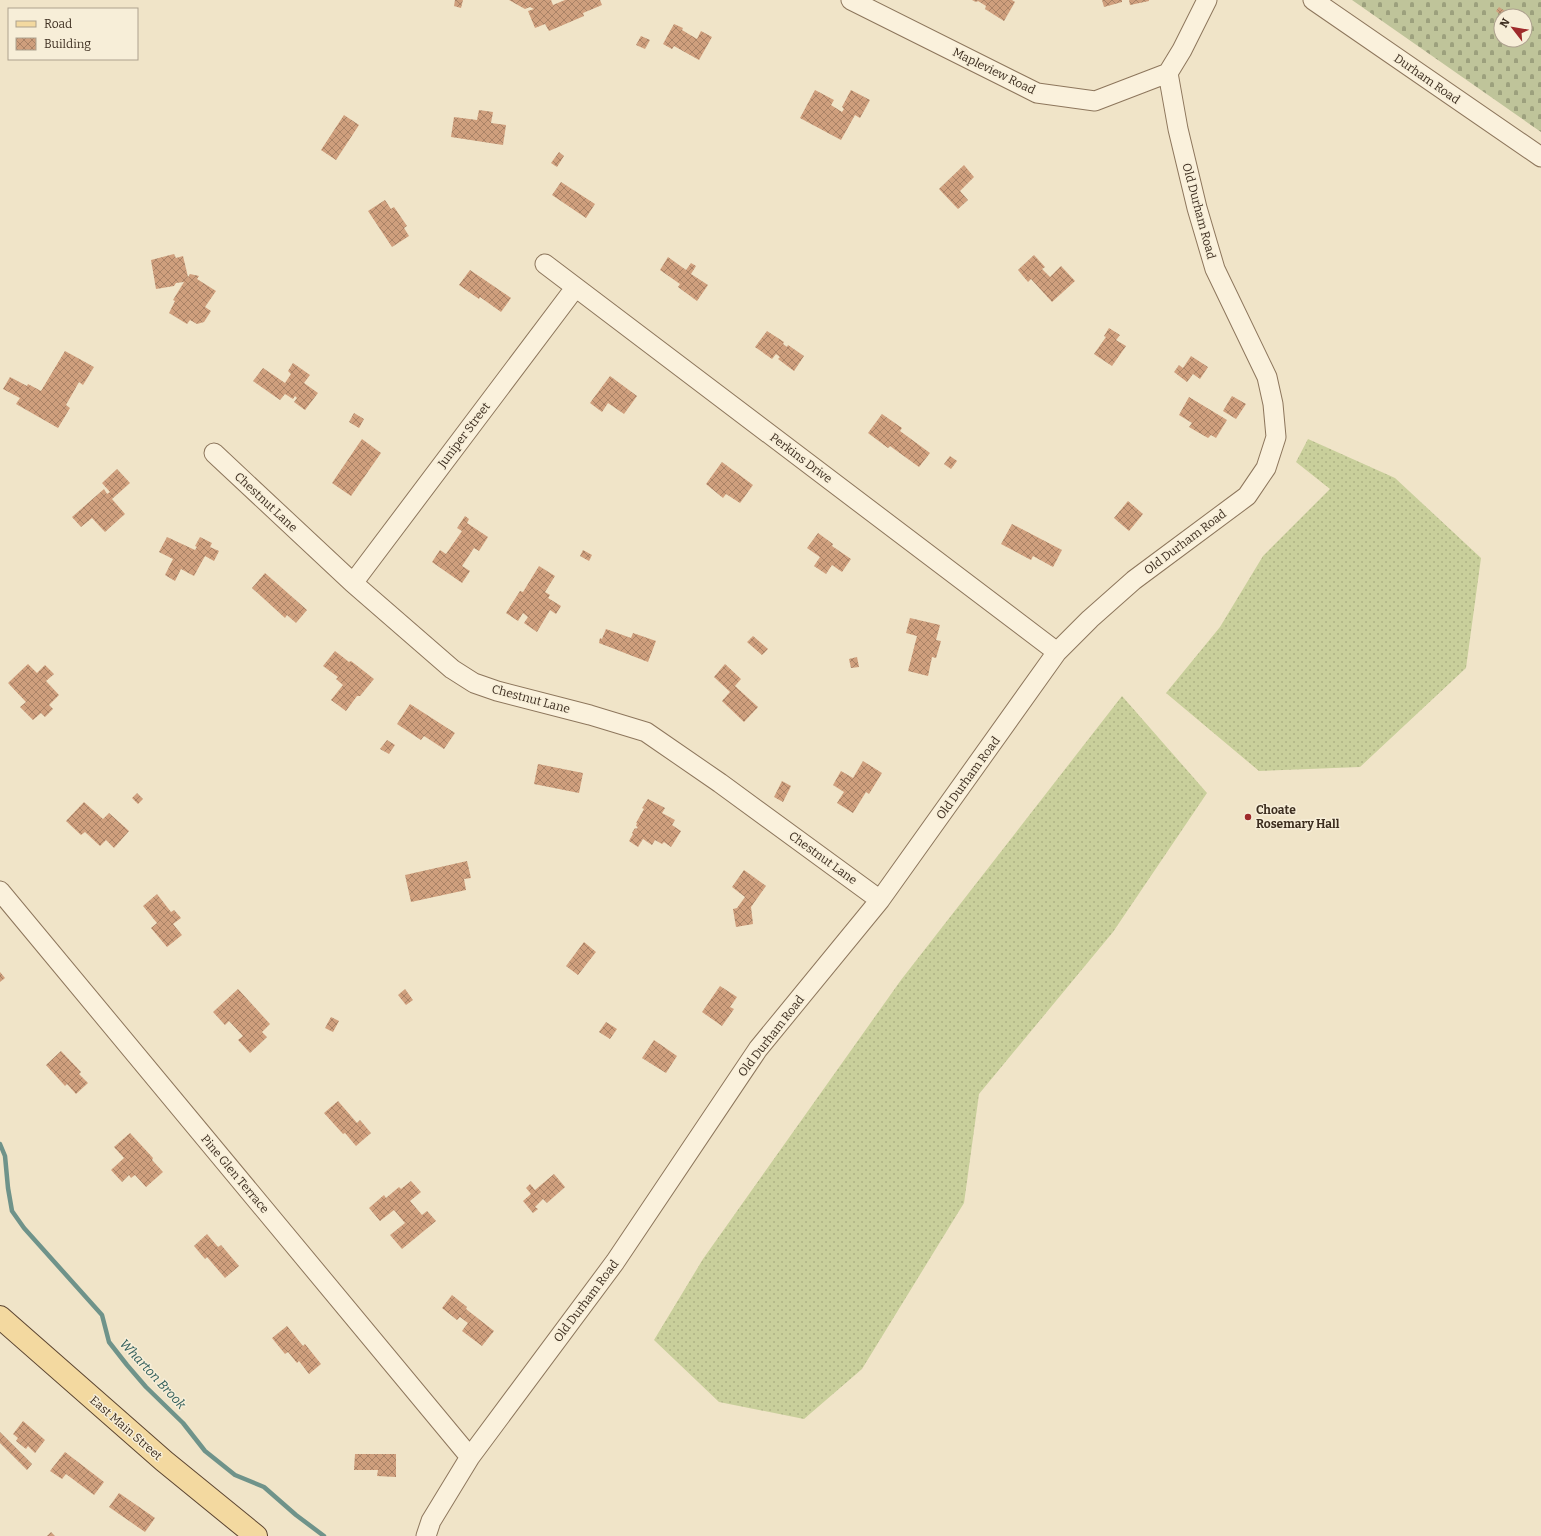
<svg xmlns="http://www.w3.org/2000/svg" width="1541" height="1536" font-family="Bitter,serif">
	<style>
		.grass { fill: url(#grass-dots) }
		.cemetery { fill: url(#cemetery-stones); fill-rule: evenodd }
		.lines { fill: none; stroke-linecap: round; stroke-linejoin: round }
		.stream { stroke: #6f938a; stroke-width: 4.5 }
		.building { fill: url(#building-cross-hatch) }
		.minor-casing { stroke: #8d765c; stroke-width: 21 }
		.major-casing { stroke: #5b4430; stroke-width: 24 }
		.minor { stroke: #faf1dc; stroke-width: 19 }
		.major { stroke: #f3d9a0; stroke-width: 22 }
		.poi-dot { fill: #9e2a2b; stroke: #f7eed8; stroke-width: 1.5 }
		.labels { text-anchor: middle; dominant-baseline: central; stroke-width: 3; stroke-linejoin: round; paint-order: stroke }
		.street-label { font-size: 12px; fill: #3d2e20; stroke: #f7eed8 }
		.poi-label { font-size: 12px; font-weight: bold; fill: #3d2e20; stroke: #f7eed8; text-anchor: start }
		.water-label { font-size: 13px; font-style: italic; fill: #2f5d5a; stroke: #f7eed8 }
	</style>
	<defs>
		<pattern id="grass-dots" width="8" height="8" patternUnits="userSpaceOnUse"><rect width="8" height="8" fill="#c9cf9b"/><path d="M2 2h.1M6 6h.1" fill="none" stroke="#aeb285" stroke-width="1.8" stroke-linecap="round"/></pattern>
		<pattern id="cemetery-stones" width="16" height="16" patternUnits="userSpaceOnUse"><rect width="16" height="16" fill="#bfc49a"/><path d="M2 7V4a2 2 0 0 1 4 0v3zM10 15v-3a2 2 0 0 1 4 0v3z" fill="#9ca07d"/></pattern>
		<pattern id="building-cross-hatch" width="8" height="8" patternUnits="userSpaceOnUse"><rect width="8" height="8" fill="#cf9f7d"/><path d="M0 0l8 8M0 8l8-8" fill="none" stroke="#a98266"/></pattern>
	</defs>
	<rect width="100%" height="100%" fill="#f0e4c8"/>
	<path class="grass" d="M1308,439L1395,478L1481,558L1466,668L1360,767L1259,771L1166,693L1220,627L1263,556L1330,489L1296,462Z
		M1122,696L1207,793L1113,932L979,1094L964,1203L862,1369L804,1419L719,1402L654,1340L703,1259L901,980Z"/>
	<path class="cemetery" d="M1352,0H1541V132ZM1501,16H1525V40H1501Z"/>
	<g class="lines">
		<path class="stream" d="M0,1144L5,1156L8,1188L12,1211L24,1228L102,1315L109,1342L127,1365L146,1387L183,1423L205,1451L235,1475L264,1487L296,1515L324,1536"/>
	</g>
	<path class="building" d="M455,0H463L461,8L454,6Z
		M509,0H551L553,5L565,0H600L602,5L583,13L584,16L549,31L545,24L535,28L528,11L534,9L530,7L525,9Z
		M972,0H1012L1015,2L1004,21L985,9L986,6L978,1L976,2Z
		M1102,0H1122V2L1104,7Z
		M1129,0H1149V1L1130,5Z
		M1499,7L1505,11L1502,16L1496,11Z
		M674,24L683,28L682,30L697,39L701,31L712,37L699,60L674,46L672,49L663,44Z
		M641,36L650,40L645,49L636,45Z
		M815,90L834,100L831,105L842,112L844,109L842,107L851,90L870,100L860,118L855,115L841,140L800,118Z
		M479,110L493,112L491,123L506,125L503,145L451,137L454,117L477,120Z
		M344,115L359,125L336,160L321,150Z
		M559,152L564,156L557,167L551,163Z
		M964,165L974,177L960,191L968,200L958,209L939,189Z
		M561,182L595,204L586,218L552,195Z
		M385,200L391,209L394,207L407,226L404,228L409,236L392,247L368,211Z
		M174,254L176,258L183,256L188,277L190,274L199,276L197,279L216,291L205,307L211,311L204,322L197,324L190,320L187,324L169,313L175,301L173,300L184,282L176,283L174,286L156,289L151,260Z
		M1034,255L1045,267L1042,269L1050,277L1061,266L1075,281L1052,302L1031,279L1028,282L1018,270Z
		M668,257L686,270L691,263L696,266L691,274L708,285L697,301L678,287L680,284L660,270Z
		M470,270L511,298L501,312L480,297L479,299L459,285Z
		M1109,328L1120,335L1116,340L1126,346L1112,366L1094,354L1106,337L1104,336Z
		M767,331L784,342L783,344L787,347L788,345L804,356L794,371L778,359L780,357L776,354L772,359L755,347Z
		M65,351L94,367L83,385L79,382L66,405L70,408L58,428L16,404L20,398L3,389L10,377L27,386L28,384L41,391Z
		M1191,356L1208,367L1200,379L1193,374L1187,382L1174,372L1179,365L1183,368Z
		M293,363L310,375L304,383L318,393L305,410L294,402L297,398L295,396L293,399L285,394L280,400L253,381L263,368L285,383L291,374L288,371Z
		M610,376L637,396L624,414L608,403L602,412L590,403Z
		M1232,396L1246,404L1236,419L1223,411Z
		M1189,397L1227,420L1216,438L1211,435L1208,438L1189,427L1192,423L1179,415Z
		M354,413L364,419L359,428L349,422Z
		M882,414L902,428L900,431L930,453L919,467L890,446L888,448L868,433Z
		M362,439L381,453L351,496L332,483Z
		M950,456L957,461L951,469L944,464Z
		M722,462L753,485L740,503L726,494L723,498L706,484Z
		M117,469L130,483L112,499L125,514L105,532L92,518L81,527L72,517L104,489L107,494L110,492L102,483Z
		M1128,501L1143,514L1129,531L1114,518Z
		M465,516L469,519L467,523L488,537L479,551L474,548L462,566L470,571L462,583L432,562L440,550L446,554L462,531L457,528Z
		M1012,524L1062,550L1053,567L1033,556L1031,560L1001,544Z
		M818,533L833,544L832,546L851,559L842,572L832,565L826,574L814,566L820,557L807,548Z
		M167,537L195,550L197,547L195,546L200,537L212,543L210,547L219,551L214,561L205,556L194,576L181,569L175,581L165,575L173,559L159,552Z
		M583,550L592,555L589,561L580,556Z
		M539,566L555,576L545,592L550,595L548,598L561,606L556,614L550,610L537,632L524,623L528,617L523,613L518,621L506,613L520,591L523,592Z
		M265,573L307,610L296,623L287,615L285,618L252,588Z
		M910,618L940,625L936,640L941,641L936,658L932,657L928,676L908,671L917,636L906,633Z
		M606,629L631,638L633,633L656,641L648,662L599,643L600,638L602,639Z
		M753,636L768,649L762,655L747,642Z
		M335,651L349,662L351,661L374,679L360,696H357L346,711L331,700L343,685L336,679L338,677L323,666Z
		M857,657L859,667L851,668L849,659Z
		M28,664L37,673L45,665L54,674L46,681L59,695L49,705L53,709L45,717L41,713L33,720L20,707L26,702L8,683Z
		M725,664L741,679L735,686L758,707L744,722L722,701L730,692L714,677Z
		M410,704L455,733L444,749L424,736L421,740L397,724Z
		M387,740L395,745L389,754L380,749Z
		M863,761L882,773L869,794L866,792L853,813L837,803L844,792L833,785L841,771L853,778Z
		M538,764L583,773L579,793L534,784Z
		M782,781L791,786L783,802L774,797Z
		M137,793L143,799L138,804L132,798Z
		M648,799L665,808L662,813L675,820L672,825L681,831L671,847L664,842L662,844L655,840L652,845L643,839L638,847L629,841L633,834L632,833L635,828L636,829L638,827L636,826L637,823H636L644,809L642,808Z
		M84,802L103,819L109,813L129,831L114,848L106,840L100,846L85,832L81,835L66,821Z
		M467,861L471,878L464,879L466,890L411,902L405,875Z
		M744,870L766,886L751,907L753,924L736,927L733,909L737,908L745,897L732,887Z
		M157,894L171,912L174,910L181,918L173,924L182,935L167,947L151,928L157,923L143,906Z
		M584,942L596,952L578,975L566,966Z
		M0,972L5,978L0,982Z
		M720,986L737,997L730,1007L734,1009L722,1026L702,1012Z
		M238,989L270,1024L262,1032L267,1037L250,1053L238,1040L243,1036L229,1021L225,1025L213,1012Z
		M405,989L413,1000L406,1005L398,995Z
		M331,1017L339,1021L333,1032L325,1028Z
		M606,1022L617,1029L610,1039L599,1032Z
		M654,1040L677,1056L666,1073L642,1058Z
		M61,1051L81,1072L79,1074L88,1083L76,1094L67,1084L65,1086L46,1065Z
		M338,1101L357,1123L360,1120L371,1133L356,1146L345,1133L343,1134L324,1113Z
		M130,1133L153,1158L152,1160L163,1172L146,1187L135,1175L131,1178L129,1175L122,1182L111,1170L124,1158L114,1147Z
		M554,1174L565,1187L547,1203L543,1199L535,1207L538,1209L533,1213L523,1201L531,1194L526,1188L530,1184L535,1190Z
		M411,1181L421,1192L410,1201L422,1215L427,1211L436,1221L402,1249L390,1235L405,1223L394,1210L380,1221L369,1208L384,1195L386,1198L399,1187L401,1189Z
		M207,1234L218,1247L221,1245L239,1266L225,1278L207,1257L205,1259L194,1246Z
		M452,1295L467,1307L466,1309L494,1331L482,1346L462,1331L468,1323L460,1317L457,1320L442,1308Z
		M287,1326L303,1346L305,1344L321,1364L309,1374L299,1361L297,1363L288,1352L285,1354L272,1338Z
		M23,1421L45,1440L35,1453L28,1446L26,1449L16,1441L18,1438L13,1434Z
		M0,1432L32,1464L27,1470L0,1443Z
		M65,1452L104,1482L94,1495L66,1474L62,1479L50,1471Z
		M355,1454H396V1477L377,1476L378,1470H354Z
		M119,1493L155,1518L145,1532L109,1507Z
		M51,1532L55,1536H47Z"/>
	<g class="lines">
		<defs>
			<path id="minor" d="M851,0L1037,93L1095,101L1168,73
				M1313,0L1541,157
				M545,264L1057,652
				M214,453L353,583L452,669L474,683L497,691L590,715L646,732L720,783L880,900
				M353,583L575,288
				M0,891L470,1457
				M426,1536L431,1521L470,1457L615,1262L758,1049L880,900L1057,652L1090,619L1134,580L1247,496L1266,468L1276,437L1273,404L1267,377L1215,269L1197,208L1178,129L1168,73L1182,50L1207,0"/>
			<path id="major" d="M0,1317L164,1461L256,1536"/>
		</defs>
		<use href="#minor" class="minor-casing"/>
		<use href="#major" class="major-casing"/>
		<use href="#minor" class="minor"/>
		<use href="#major" class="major"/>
	</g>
	<circle class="poi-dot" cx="1248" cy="817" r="4"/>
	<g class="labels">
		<g class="street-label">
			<text transform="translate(994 71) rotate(26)">Mapleview Road</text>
			<text transform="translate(1427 79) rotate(35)">Durham Road</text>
			<text transform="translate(1199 211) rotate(75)">Old Durham Road</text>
			<text transform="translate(464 435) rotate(-53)">Juniper Street</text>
			<text transform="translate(801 458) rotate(37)">Perkins Drive</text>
			<text transform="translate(266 502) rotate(43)">Chestnut Lane</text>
			<text transform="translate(1185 542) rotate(-37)">Old Durham Road</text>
			<text transform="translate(531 699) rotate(15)">Chestnut Lane</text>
			<text transform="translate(968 778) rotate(-54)">Old Durham Road</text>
			<text transform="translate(823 858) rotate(36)">Chestnut Lane</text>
			<text transform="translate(771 1036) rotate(-52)">Old Durham Road</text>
			<text transform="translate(235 1174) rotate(50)">Pine Glen Terrace</text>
			<text transform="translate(586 1301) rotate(-53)">Old Durham Road</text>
			<text transform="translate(126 1428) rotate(41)">East Main Street</text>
		</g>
		<g class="poi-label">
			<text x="1256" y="810">Choate<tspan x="1256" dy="14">Rosemary Hall</tspan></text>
		</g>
		<g class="water-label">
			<text transform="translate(153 1374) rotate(47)">Wharton Brook</text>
		</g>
	</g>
	<rect x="8" y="8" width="130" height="52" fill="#f7eed8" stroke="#ada18e"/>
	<rect x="16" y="21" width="20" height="6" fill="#f3d9a0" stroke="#ada18e"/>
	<text x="44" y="28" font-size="12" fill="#3d2e20">Road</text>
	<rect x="16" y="38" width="20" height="12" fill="url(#building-cross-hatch)" stroke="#ada18e"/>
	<text x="44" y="48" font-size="12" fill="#3d2e20">Building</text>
	<g transform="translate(1513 28) rotate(301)"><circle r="19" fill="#f7eed8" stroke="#ada18e"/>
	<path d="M0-3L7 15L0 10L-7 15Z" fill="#9e2a2b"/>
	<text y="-6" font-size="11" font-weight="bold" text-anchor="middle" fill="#3d2e20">N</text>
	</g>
</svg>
